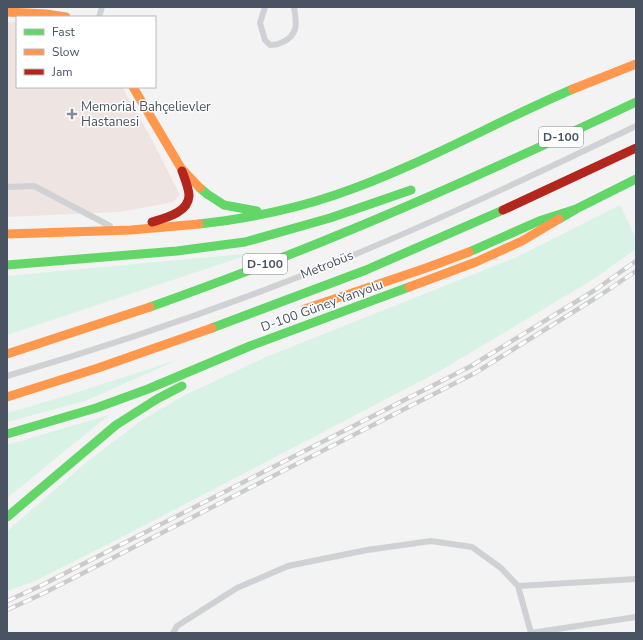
<svg xmlns="http://www.w3.org/2000/svg" width="643" height="640" font-family="'Nunito Sans',sans-serif">
	<style>
		.medical { fill: #eee5e3 }
		.green { fill: #d8f2e5 }
		.lines { fill: none; stroke-linecap: round; stroke-linejoin: round }
		.lane { stroke: #cfd1d4; stroke-width: 6 }
		.fast { stroke: #63d668; stroke-width: 9 }
		.slow { stroke: #ff974d; stroke-width: 9 }
		.jam { stroke: #b3261e; stroke-width: 9 }
		.rail-casing { stroke: #c9cbcd; stroke-width: 4.5 }
		.rail { stroke: #fff; stroke-width: 3; stroke-dasharray: 9; stroke-linecap: butt }
		.poi-dot { fill: #848b94; stroke: #fff; stroke-width: 1.5 }
		.labels { text-anchor: middle; dominant-baseline: central; stroke-width: 3; stroke-linejoin: round; paint-order: stroke }
		.shield { fill: #fff; stroke: #808790; stroke-width: 1 }
		.shield-label { font-size: 12px; font-weight: bold; fill: #495361 }
		.poi-label { font-size: 13px; fill: #495361; stroke: #fff; text-anchor: start }
		.street-label { font-size: 13px; fill: #495361; stroke: #fff }
	</style>
	<rect width="100%" height="100%" fill="#f3f3f3"/>
	<path class="medical" d="M7,22H17V87H122L152,140L180,195L173,202L120,212L7,217Z"/>
	<path class="green" d="M620,205L636,238V249L589,282L438,372L122,537L35,581L7,591V531L88,461L142,420L183,396L266,357L517,257Z
		M254,253L7,335V276Z
		M180,359L85,401L7,422V413L69,395Z
		M109,415L7,498V445Z"/>
	<g class="lines">
		<path class="lane" d="M265,7L260,23L265,40L270,45C279,45 292,40 295,29C297,23 295,13 294,7
			M99,17L102,7
			M7,187L34,186L110,226
			M7,376C123,342 239,302 351,256C448,216 542,171 636,126
			M518,586L636,579
			M173,633L177,626L237,588L288,566L367,550L431,541L472,547L501,568L518,586L531,633
			M531,633L636,617"/>
		<path class="fast" d="M200,188L207,194L224,205L257,211
			M559,219L576,209L636,179
			M199,224C245,219 291,210 335,195C418,167 493,123 573,89
			M469,252L539,221L576,209
			M7,265L177,251L245,242L330,218L411,190
			M150,307C217,283 283,258 348,231C445,191 541,147 636,102
			M212,328L366,270L503,210
			M7,434L96,408L148,389L250,346L409,287
			M7,517L116,425L157,399L182,386"/>
		<path class="slow" d="M7,12L46,14L66,17
			M133,87L181,168L200,188
			M573,89L636,64
			M7,234L131,230L199,224
			M409,287L476,262L522,241L559,219
			M305,309L426,268L469,252
			M7,354L150,307
			M7,397L98,368L212,328"/>
		<path class="jam" d="M503,210L636,148
			M152,222C165,218 188,213 189,196C189,188 185,179 182,171"/>
		<defs>
			<path id="rail" d="M7,601L38,587L471,366L595,290L636,261
				M7,610L42,594L475,373L599,296L636,271"/>
		</defs>
		<use href="#rail" class="rail-casing"/>
		<use href="#rail" class="rail"/>
	</g>
	<path class="poi-dot" d="M70 108h4v4h4v4h-4v4h-4v-4h-4v-4h4z"/>
	<g class="labels">
		<g class="shield">
			<rect x="539" y="127" width="44" height="20" rx="3"/>
			<rect x="243" y="254" width="44" height="20" rx="3"/>
		</g>
		<g class="shield-label">
			<text x="561" y="137">D-100</text>
			<text x="265" y="264">D-100</text>
		</g>
		<g class="poi-label">
			<text x="81" y="107">Memorial Bahçelievler<tspan x="81" dy="15">Hastanesi</tspan></text>
		</g>
		<g class="street-label">
			<text transform="translate(327 265) rotate(-22)">Metrobüs</text>
			<text transform="translate(322 306) rotate(-20)">D-100 Güney Yanyolu</text>
		</g>
	</g>
	<rect width="643" height="640" fill="none" stroke="#495361" stroke-width="16"/>
	<rect x="16" y="16" width="140" height="72" fill="#ffffff" stroke="#b6bac0"/>
	<rect x="24" y="29" width="20" height="6" fill="#63d668" stroke="#b6bac0"/>
	<text x="52" y="36" font-size="12" fill="#495361">Fast</text>
	<rect x="24" y="49" width="20" height="6" fill="#ff974d" stroke="#b6bac0"/>
	<text x="52" y="56" font-size="12" fill="#495361">Slow</text>
	<rect x="24" y="69" width="20" height="6" fill="#b3261e" stroke="#b6bac0"/>
	<text x="52" y="76" font-size="12" fill="#495361">Jam</text>
</svg>
